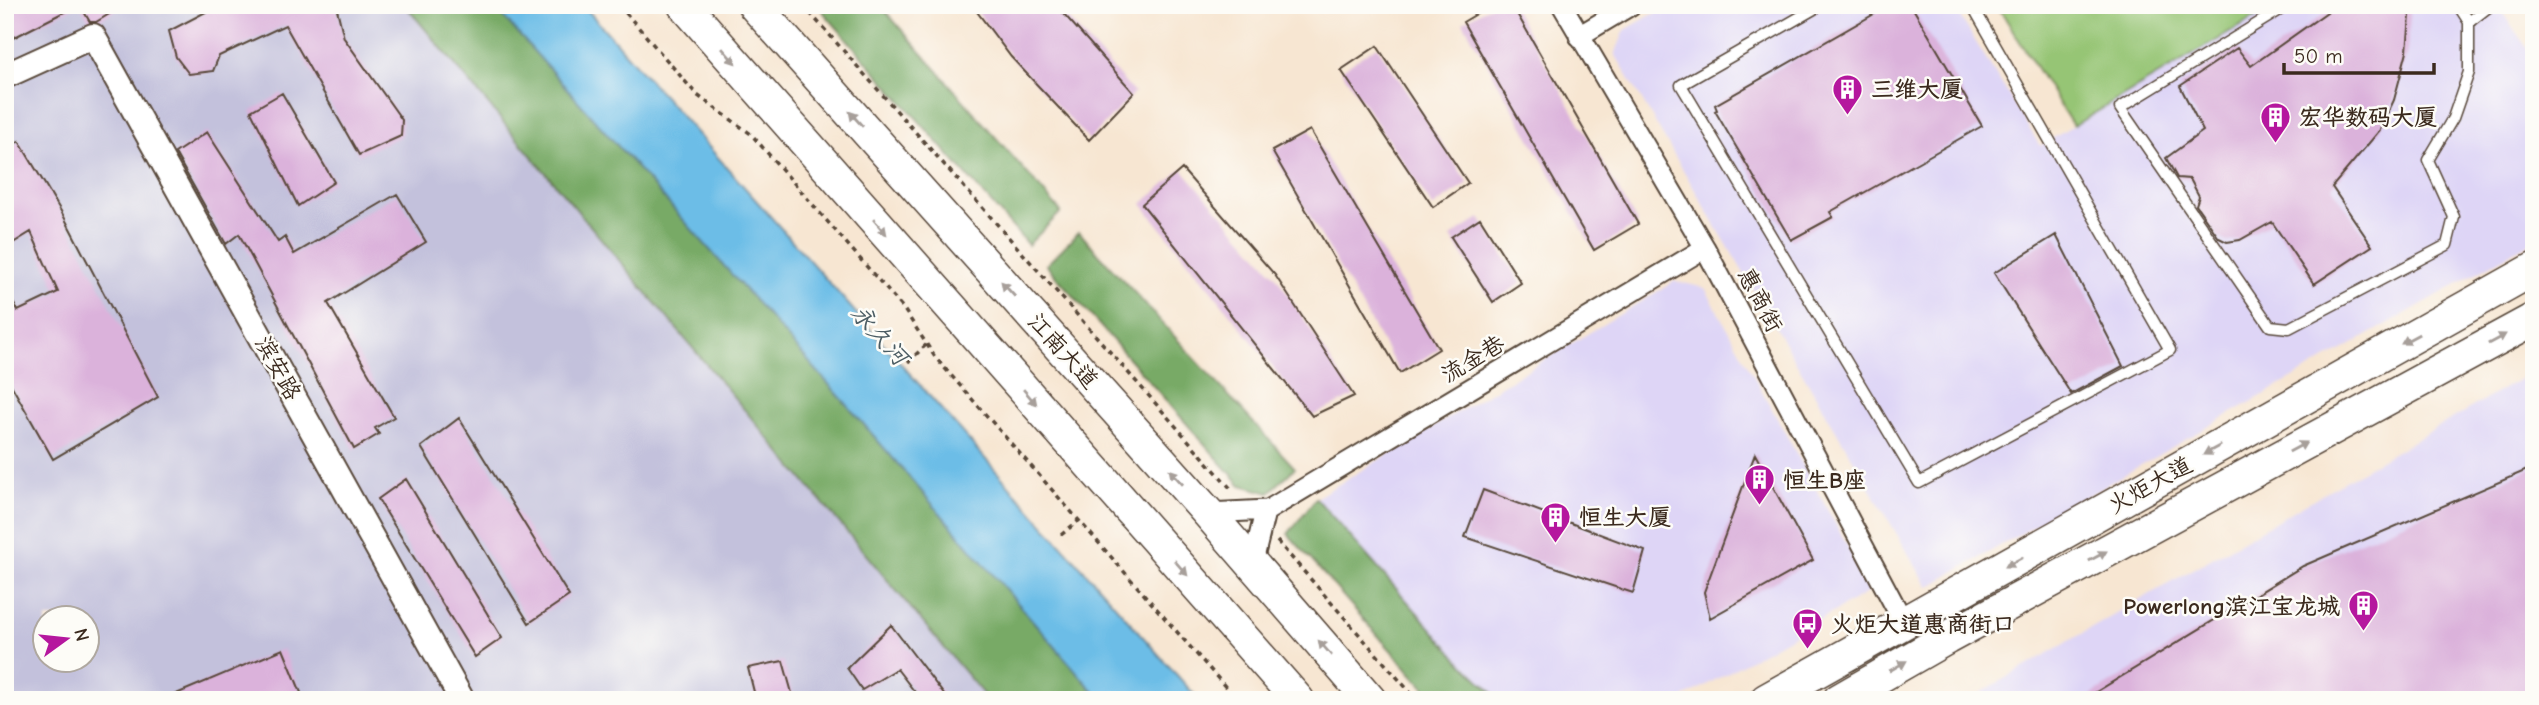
<svg xmlns="http://www.w3.org/2000/svg" width="2539" height="705" font-family="'Comic Neue','LXGW WenKai TC',sans-serif">
	<style>
		.built { fill: #ded5f6 }
		.industrial { fill: #c3c1dc; fill-rule: evenodd }
		.green { fill: #96c574; stroke: #687849; stroke-width: 2 }
		.forest { fill: #78aa66; stroke: #5a6a42; stroke-width: 2 }
		.water { fill: #6cbde7; stroke: #547482; stroke-width: 2 }
		.building { fill: #dbb2db }
		.lines { fill: none; stroke-linecap: round; stroke-linejoin: round }
		.service-casing { stroke: #574639; stroke-width: 13 }
		.minor-casing { stroke: #574639; stroke-width: 23 }
		.tertiary-casing { stroke: #574639; stroke-width: 28 }
		.primary-casing { stroke: #574639; stroke-width: 35 }
		.path { stroke: #574639; stroke-width: 3.5; stroke-dasharray: 5 5; stroke-linecap: butt }
		.service { stroke: #fff; stroke-width: 10 }
		.minor { stroke: #fff; stroke-width: 19 }
		.tertiary { stroke: #fff; stroke-width: 24 }
		.primary { stroke: #fff; stroke-width: 32 }
		.oneway { fill: #a79f9a }
		.labels { text-anchor: middle; dominant-baseline: central; stroke-width: 5; stroke-linejoin: round; paint-order: stroke }
		.poi-label { font-size: 23px; font-weight: bold; fill: #3b2a1e; stroke: #fdfcf7; text-anchor: start }
		.street-label { font-size: 23px; fill: #3b2a1e; stroke: #fdfcf7 }
		.water-label { font-size: 24px; font-style: italic; fill: #4c5d64; stroke: #fdfcf7 }
	</style>
	<rect width="100%" height="100%" fill="#fdfcf7"/>
	<filter id="ink" filterUnits="userSpaceOnUse"><feTurbulence type="fractalNoise" baseFrequency=".0143" numOctaves="2"/><feDisplacementMap in="SourceGraphic" scale="14" xChannelSelector="R" yChannelSelector="G"/><feConvolveMatrix kernelMatrix="1 2 1 2 8 2 1 2 1" color-interpolation-filters="sRGB"/></filter>
	<filter id="wash" filterUnits="userSpaceOnUse"><feTurbulence type="fractalNoise" baseFrequency=".00686" numOctaves="4" result="noise"/><feDisplacementMap in="SourceGraphic" scale="28" xChannelSelector="R" yChannelSelector="G"/><feGaussianBlur stdDeviation="1.57" result="paint"/><feColorMatrix in="noise" values="0 0 0 0 0 0 0 0 0 0 0 0 0 0 0 0 0 1.4 0 .05"/><feComposite in="paint" operator="in"/></filter>
	<g filter="url(#wash)">
		<rect width="100%" height="100%" fill="#f7e6d2"/>
		<path class="built" d="M1669,5H1953L2040,146L2276,5H2497L2534,58V240L1928,587L1615,54L1625,30Z
			M1675,281L1705,288L1872,590L1680,700H1500L1461,662L1316,498Z
			M2534,371V700H1968Z"/>
		<path class="industrial" d="M5,5H405L988,700H5ZM46,618H88V660H46Z"/>
		<path class="green" d="M1997,5H2276L2073,126Z"/>
		<path class="forest" d="M405,5H493L842,399L1101,700H988Z
			M817,5H880L1061,212L1028,245Z
			M1079,232L1295,468L1269,493L1241,485L1046,265Z
			M1316,498L1461,662L1500,700H1435L1288,534Z"/>
		<path class="water" d="M493,5H583L1199,700H1101L842,399Z"/>
		<g id="blocks">
			<path class="building" d="M5,5H78L5,42Z
				M80,5H124L96,22H90Z
				M219,5H336L344,38L402,120L401,136L359,155L285,25L219,56L213,71L189,74L176,57L169,31Z
				M972,5H1056L1134,93L1089,140L1011,57Z
				M1492,5H1512L1638,224L1594,250L1463,22Z
				M1890,5H1911L1982,126L1830,212L1833,217L1791,240L1715,111L1717,110L1715,105Z
				M2337,5H2408L2410,16L2407,51L2394,100L2380,130L2332,187L2372,246L2314,284L2272,222L2240,240L2227,242L2219,238L2196,205L2199,196L2190,179L2177,178L2166,158L2203,131L2180,86L2237,48L2251,66Z
				M1377,46L1468,183L1433,207L1341,70Z
				M282,93L334,182L298,206L251,111Z
				M1310,130L1439,349L1400,373L1272,151Z
				M207,132L278,242L285,237L294,254L397,194L426,242L328,303L394,417L375,428L379,434L354,449L239,234L226,244L175,153Z
				M19,141L62,213L158,397L53,459L5,374V289L18,311L58,292L31,232L5,248V150Z
				M1182,169L1275,275L1354,396L1312,416L1142,204Z
				M1480,218L1521,283L1493,302L1451,237Z
				M2056,235L2123,366L2071,394L1994,273Z
				M459,418L569,596L529,623L421,447Z
				M1755,454L1813,560L1710,618L1704,592Z
				M2534,467V700H2083L2303,566Z
				M406,479L502,638L475,657L378,499Z
				M1483,490L1645,551L1633,593L1465,537Z
				M891,625L948,700H921L897,669L862,690L847,668Z
				M283,649L304,700H162Z
				M783,661L794,700H756L748,668Z"/>
		</g>
	</g>
	<g filter="url(#ink)">
		<use href="#blocks" fill-opacity="0" stroke="#574639" stroke-width="2"/>
		<g class="lines">
			<defs>
				<path id="service" d="M1821,5L1681,85L1919,483L2170,350L1972,5
					M2288,5L2120,108L2270,326L2289,328L2447,245L2454,217L2428,160L2453,118L2469,72V22L2458,5
					M2469,22L2491,5"/>
				<path id="minor" d="M1562,5L1705,248L1904,623
					M1579,36L1631,5
					M1208,513L1268,510L1705,248
					M1252,566L1265,512"/>
				<path id="tertiary" d="M5,76L93,36L462,700"/>
				<path id="primary" d="M684,5L1298,700
					M754,5L1208,513L1370,700
					M1766,700L2534,269
					M1839,700L1947,638L2534,319"/>
			</defs>
			<use href="#service" class="service-casing"/>
			<use href="#minor" class="minor-casing"/>
			<use href="#tertiary" class="tertiary-casing"/>
			<use href="#primary" class="primary-casing"/>
			<path class="path" d="M619,5L697,95L751,134L903,308L935,357L1237,700
				M803,5L1233,491
				M908,362L927,344
				M1061,535L1078,521
				M1277,541L1417,700"/>
			<use href="#service" class="service"/>
			<use href="#minor" class="minor"/>
			<use href="#tertiary" class="tertiary"/>
			<use href="#primary" class="primary"/>
		</g>
		<defs><path id="oneway-solid" d="M-6-.8H1V-3.2L6.5 0L1 3.2V.8H-6Z" transform="scale(1.75)"/></defs>
		<g class="oneway">
			<use href="#oneway-solid" transform="translate(729 56) rotate(49)"/>
			<use href="#oneway-solid" transform="translate(856 119) rotate(-132)"/>
			<use href="#oneway-solid" transform="translate(880 227) rotate(49)"/>
			<use href="#oneway-solid" transform="translate(1008 289) rotate(-132)"/>
			<use href="#oneway-solid" transform="translate(2410 339) rotate(151)"/>
			<use href="#oneway-solid" transform="translate(2497 339) rotate(-29)"/>
			<use href="#oneway-solid" transform="translate(1030 397) rotate(49)"/>
			<use href="#oneway-solid" transform="translate(2298 447) rotate(-29)"/>
			<use href="#oneway-solid" transform="translate(2212 450) rotate(151)"/>
			<use href="#oneway-solid" transform="translate(1176 477) rotate(-132)"/>
			<use href="#oneway-solid" transform="translate(2098 556) rotate(-29)"/>
			<use href="#oneway-solid" transform="translate(2014 562) rotate(151)"/>
			<use href="#oneway-solid" transform="translate(1181 568) rotate(49)"/>
			<use href="#oneway-solid" transform="translate(1325 648) rotate(-131)"/>
			<use href="#oneway-solid" transform="translate(1898 666) rotate(-30)"/>
		</g>
	</g>
	<defs>
		<symbol id="building-pin" viewBox="-11 -11 22 30"><path d="M0 17L-7.5 6A9.5 9.5 0 1 1 7.5 6Z" fill="#b5179e" stroke="#fdfcf7"/><path d="M-4-6H4V6H1V3H-1V6H-4ZM-2.5-4.3h1.7v1.8h-1.7ZM.8-4.3h1.7v1.8H.8ZM-2.5-1h1.7V.8h-1.7ZM.8-1h1.7V.8H.8Z" fill="#fff"/></symbol>
		<symbol id="bus-pin" viewBox="-11 -11 22 30"><path d="M0 17L-7.5 6A9.5 9.5 0 1 1 7.5 6Z" fill="#b5179e" stroke="#fdfcf7"/><path d="M-5-6H5V4H4V6H2V4H-2V6H-4V4H-5ZM-3.5-4V0h7V-4ZM-3.5 1.2v1.5H-2V1.2ZM2 1.2v1.5H3.5V1.2Z" fill="#fff"/></symbol>
	</defs>
	<g fill-rule="evenodd">
		<use href="#building-pin" x="1830" y="72" width="35" height="47"/>
		<use href="#building-pin" x="2258" y="100" width="35" height="47"/>
		<use href="#building-pin" x="1742" y="462" width="35" height="47"/>
		<use href="#building-pin" x="1538" y="500" width="35" height="47"/>
		<use href="#building-pin" x="2346" y="588" width="35" height="47"/>
		<use href="#bus-pin" x="1790" y="606" width="35" height="47"/>
	</g>
	<g class="labels">
		<g class="poi-label">
			<text x="1871" y="89">三维大厦</text>
			<text x="2299" y="117">宏华数码大厦</text>
			<text x="1783" y="480">恒生B座</text>
			<text x="1579" y="517">恒生大厦</text>
			<text x="2340" y="606" text-anchor="end">Powerlong滨江宝龙城</text>
			<text x="1831" y="624">火炬大道惠商街口</text>
		</g>
		<g class="street-label">
			<text transform="translate(1760 300) rotate(62)">惠商街</text>
			<text transform="translate(1063 351) rotate(48)">江南大道</text>
			<text transform="translate(1473 359) rotate(-31)">流金巷</text>
			<text transform="translate(278 368) rotate(61)">滨安路</text>
			<text transform="translate(2150 485) rotate(-29)">火炬大道</text>
		</g>
		<g class="water-label">
			<text transform="translate(880 335) rotate(48)">永久河</text>
		</g>
	</g>
	<rect width="2539" height="705" fill="none" stroke="#fdfcf7" stroke-width="28"/>
	<g transform="translate(66 639) rotate(75)"><circle r="33" fill="#fdfcf7" stroke="#afa8a0" stroke-width="2"/>
	<path d="M0-5L12 26L0 18L-12 26Z" fill="#b5179e"/>
	<text y="-10" font-size="19" font-weight="bold" text-anchor="middle" fill="#3b2a1e">N</text>
	</g>
	<path d="M2284 63v10h150v-10" fill="none" stroke="#3b2a1e" stroke-width="3.5"/>
	<text x="2294" y="63" font-size="21" fill="#3b2a1e" stroke="#fdfcf7" stroke-width="5" paint-order="stroke">50 m</text>
</svg>
